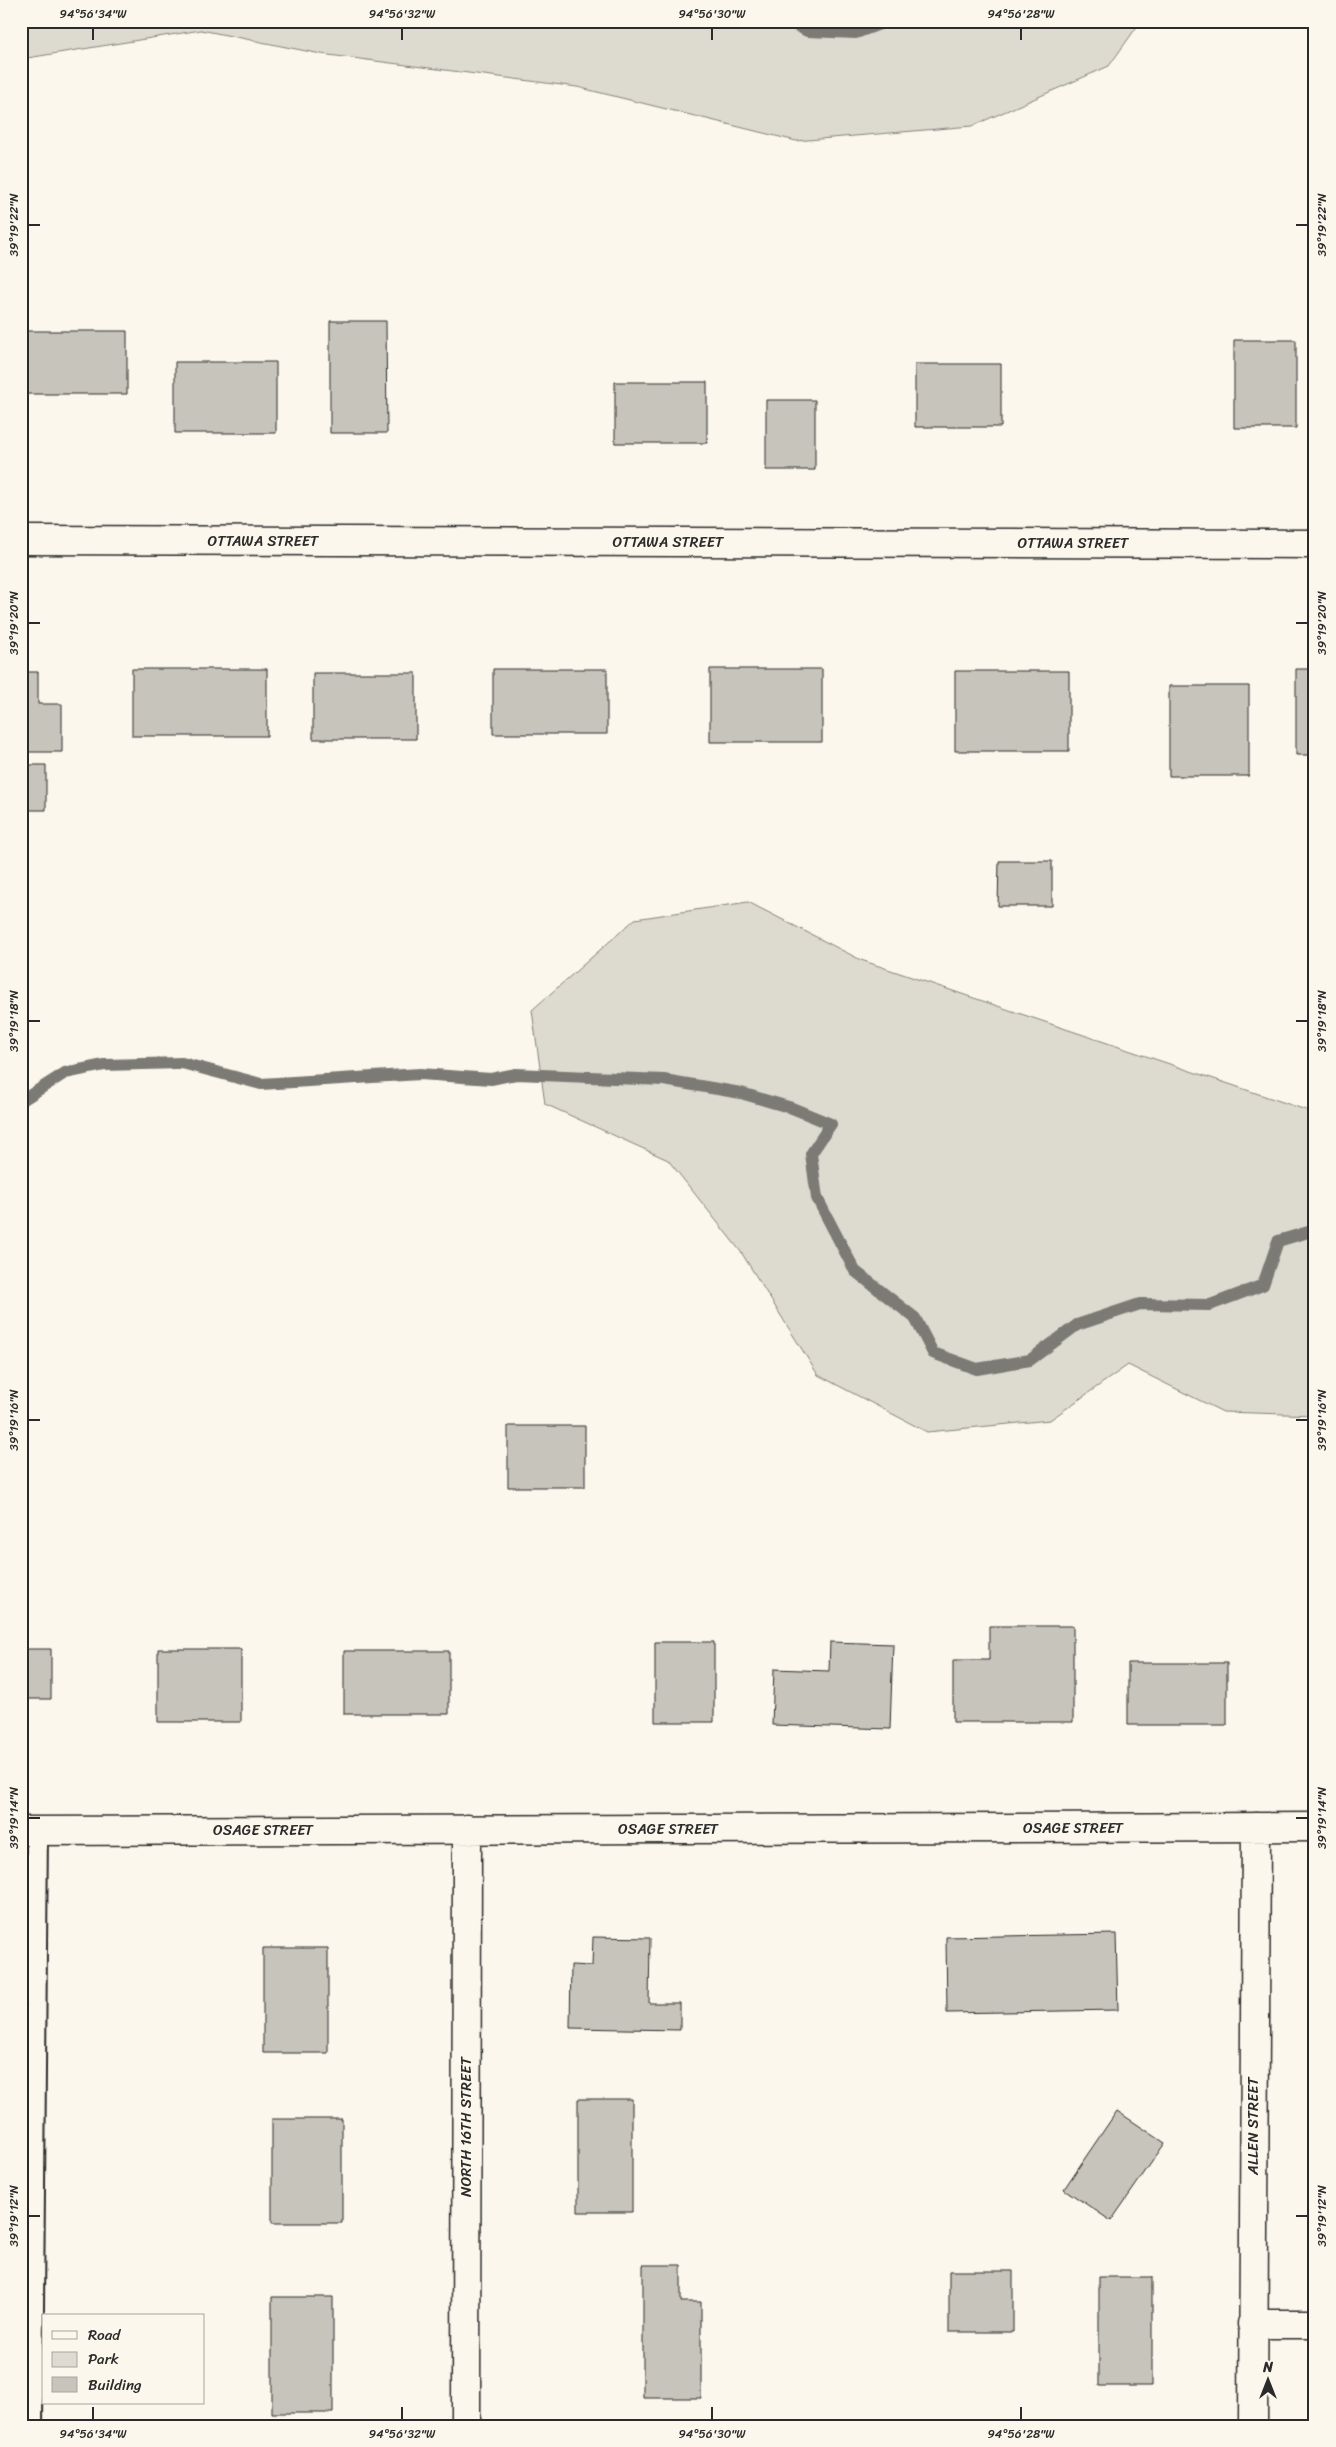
<svg xmlns="http://www.w3.org/2000/svg" width="1336" height="2447" font-family="Sriracha,sans-serif">
	<style>
		.green { fill: #dddad0; stroke: #84827e }
		.lines { fill: none; stroke-linecap: round; stroke-linejoin: round }
		.stream { stroke: #7b7a75; stroke-width: 12 }
		.building { fill: #c7c4bc; stroke: #2b2b2b }
		.lane-casing { stroke: #2b2b2b; stroke-width: 24 }
		.street-casing { stroke: #2b2b2b; stroke-width: 31 }
		.lane { stroke: #fbf7ec; stroke-width: 20 }
		.street { stroke: #fbf7ec; stroke-width: 28 }
		.ticks { fill: none; stroke: #2b2b2b; stroke-width: 2 }
		.labels { text-anchor: middle; dominant-baseline: central; stroke-width: 4; stroke-linejoin: round; paint-order: stroke }
		.street-label { font-size: 15px; fill: #2b2b2b; stroke: #fbf7ec }
		.neatline { fill: none; stroke: #2b2b2b; stroke-width: 2 }
		.ticks-label { font-size: 12px; text-anchor: middle; fill: #2b2b2b }
	</style>
	<rect width="100%" height="100%" fill="#fbf7ec"/>
	<filter id="ink" filterUnits="userSpaceOnUse"><feTurbulence type="fractalNoise" baseFrequency=".02" numOctaves="2"/><feDisplacementMap in="SourceGraphic" scale="10" xChannelSelector="R" yChannelSelector="G"/><feConvolveMatrix kernelMatrix="1 2 1 2 8 2 1 2 1" color-interpolation-filters="sRGB"/></filter>
	<g filter="url(#ink)">
		<path class="green" d="M21,21H1141L1109,66L972,126L796,141L577,87L321,54L201,30L21,59Z
			M748,902L861,960L1315,1113V1415L1223,1412L1128,1365L1050,1420L927,1432L818,1375L741,1252L668,1160L545,1104L532,1010L635,919Z"/>
		<g class="lines">
			<path class="stream" d="M788,21L807,31L856,33L888,21
				M21,1101L65,1073L104,1065L182,1063L261,1084L420,1074L491,1079L516,1074L664,1080L741,1093L792,1108L831,1124L811,1154L817,1198L855,1271L915,1318L933,1353L977,1369L1030,1360L1077,1325L1140,1304L1210,1305L1263,1285L1278,1241L1315,1230"/>
		</g>
		<path class="building" d="M330,321H386L387,433H330Z
			M21,331H127V394H21Z
			M1234,340H1296V428H1234Z
			M175,362H276V433H175Z
			M915,364H1001V427H915Z
			M615,382H707V443H615Z
			M766,400H815V470H766Z
			M132,669H267V736H132Z
			M493,669H607V734H493Z
			M710,669H822V742H710Z
			M1296,669H1315V755H1296Z
			M955,671H1069V751H955Z
			M21,672H38V704H62V752H21Z
			M313,673H416V739H313Z
			M1169,686H1249V776H1169Z
			M21,765H46V810H21Z
			M999,861H1052V906H998Z
			M508,1426H585V1487H508Z
			M989,1626H1073V1722H953V1660H989Z
			M655,1642H714V1722H655Z
			M830,1642L893,1644L890,1729L772,1725L774,1669L829,1671Z
			M21,1649H51V1699H21Z
			M158,1649H241V1722H158Z
			M344,1651H449V1714H344Z
			M1128,1663H1227V1725H1128Z
			M1116,1934L1118,2010L947,2013L946,1937Z
			M593,1937L650,1938L649,2003H680V2030L570,2028L571,1965L592,1966Z
			M263,1948H328V2053H263Z
			M578,2099H632V2212H578Z
			M1117,2111L1165,2143L1111,2221L1064,2189Z
			M272,2119H342V2223H272Z
			M643,2265H681V2302H701V2398H643Z
			M949,2271H1013V2332H949Z
			M1099,2277H1152V2386H1099Z
			M272,2297H333V2413H272Z"/>
		<g class="lines">
			<defs>
				<path id="lane" d="M32,2426L37,1831"/>
				<path id="street" d="M21,540L1315,544
					M21,1831L1315,1827
					M1252,2324H1315
					M466,2426L467,1829
					M1253,2426L1256,1827"/>
			</defs>
			<use href="#lane" class="lane-casing"/>
			<use href="#street" class="street-casing"/>
			<use href="#lane" class="lane"/>
			<use href="#street" class="street"/>
		</g>
	</g>
	<path class="ticks" d="M93,28V40M402,28V40M712,28V40M1021,28V40M28,225H40M1296,225H1308M28,623H40M1296,623H1308M28,1021H40M1296,1021H1308M28,1420H40M1296,1420H1308M28,1818H40M1296,1818H1308M28,2216H40M1296,2216H1308M93,2407V2420M402,2407V2420M712,2407V2420M1021,2407V2420"/>
	<g class="labels">
		<g class="street-label">
			<text x="263" y="541">OTTAWA STREET</text>
			<text x="668" y="542">OTTAWA STREET</text>
			<text x="1073" y="543">OTTAWA STREET</text>
			<text x="1073" y="1828">OSAGE STREET</text>
			<text x="668" y="1829">OSAGE STREET</text>
			<text x="263" y="1830">OSAGE STREET</text>
			<text transform="translate(1253 2126) rotate(-90)">ALLEN STREET</text>
			<text transform="translate(466 2127) rotate(-90)">NORTH 16TH STREET</text>
		</g>
	</g>
	<rect width="1336" height="2447" fill="none" stroke="#fbf7ec" stroke-width="55"/>
	<rect x="42" y="2314" width="162" height="90" fill="#fbf7ec" stroke="#a8a59f"/>
	<rect x="52" y="2331" width="25" height="8" fill="#fbf7ec" stroke="#a8a59f"/>
	<text x="88" y="2340" font-size="15" fill="#2b2b2b">Road</text>
	<rect x="52" y="2352" width="25" height="15" fill="#dddad0" stroke="#a8a59f"/>
	<text x="88" y="2364" font-size="15" fill="#2b2b2b">Park</text>
	<rect x="52" y="2377" width="25" height="15" fill="#c7c4bc" stroke="#a8a59f"/>
	<text x="88" y="2390" font-size="15" fill="#2b2b2b">Building</text>
	<g transform="translate(1268 2380)" stroke="#fbf7ec" stroke-width="4" paint-order="stroke">
	<path d="M0-4L9 19L0 12L-9 19Z" fill="#2b2b2b"/>
	<text y="-8" font-size="14" font-weight="bold" text-anchor="middle" fill="#2b2b2b">N</text>
	</g>
	<rect x="28" y="28" width="1280" height="2392" class="neatline"/>
	<g class="ticks-label">
		<text x="93" y="18">94°56'34"W</text>
		<text x="402" y="18">94°56'32"W</text>
		<text x="712" y="18">94°56'30"W</text>
		<text x="1021" y="18">94°56'28"W</text>
		<text transform="translate(14 225) rotate(-90)" y="4">39°19'22"N</text>
		<text transform="translate(1322 225) rotate(-90)" y="4">39°19'22"N</text>
		<text transform="translate(14 623) rotate(-90)" y="4">39°19'20"N</text>
		<text transform="translate(1322 623) rotate(-90)" y="4">39°19'20"N</text>
		<text transform="translate(14 1021) rotate(-90)" y="4">39°19'18"N</text>
		<text transform="translate(1322 1021) rotate(-90)" y="4">39°19'18"N</text>
		<text transform="translate(14 1420) rotate(-90)" y="4">39°19'16"N</text>
		<text transform="translate(1322 1420) rotate(-90)" y="4">39°19'16"N</text>
		<text transform="translate(14 1818) rotate(-90)" y="4">39°19'14"N</text>
		<text transform="translate(1322 1818) rotate(-90)" y="4">39°19'14"N</text>
		<text transform="translate(14 2216) rotate(-90)" y="4">39°19'12"N</text>
		<text transform="translate(1322 2216) rotate(-90)" y="4">39°19'12"N</text>
		<text x="93" y="2438">94°56'34"W</text>
		<text x="402" y="2438">94°56'32"W</text>
		<text x="712" y="2438">94°56'30"W</text>
		<text x="1021" y="2438">94°56'28"W</text>
	</g>
</svg>
